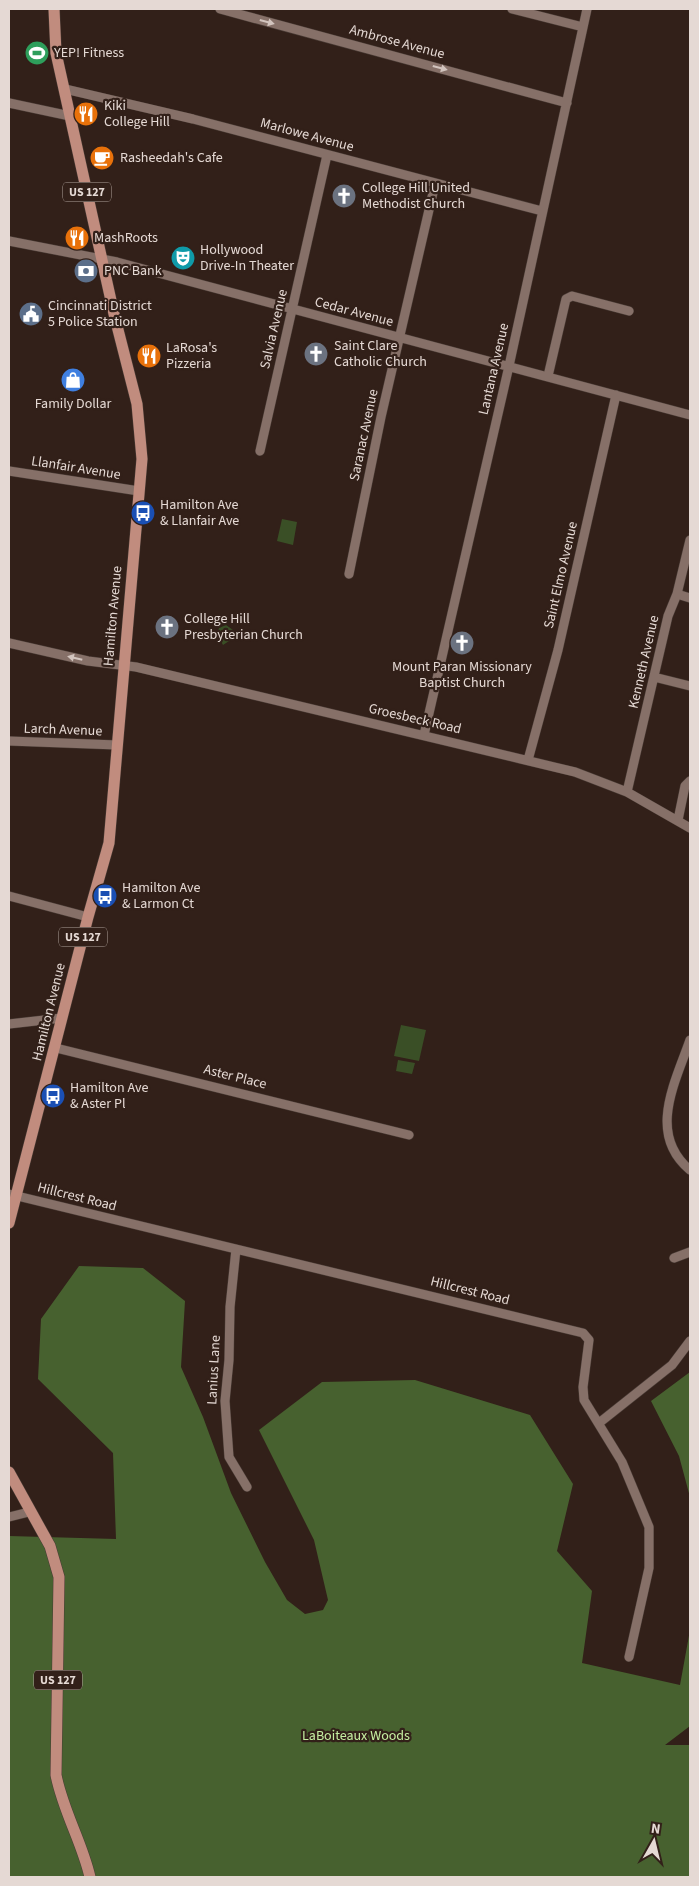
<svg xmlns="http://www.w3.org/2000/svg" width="699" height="1886" font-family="'Source Sans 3',sans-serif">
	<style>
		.green { fill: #3a4f26 }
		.forest { fill: #47612f }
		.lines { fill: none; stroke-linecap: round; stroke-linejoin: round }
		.minor-casing { stroke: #4a3c36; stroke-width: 10 }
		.major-casing { stroke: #4a3c36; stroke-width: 12 }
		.minor { stroke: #867068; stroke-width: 9 }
		.major { stroke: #c18c7e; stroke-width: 11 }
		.oneway { fill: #d2c4be }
		.labels { text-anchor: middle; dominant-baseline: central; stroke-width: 4.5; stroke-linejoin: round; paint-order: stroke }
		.shield { fill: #322019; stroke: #afa29c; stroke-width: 1 }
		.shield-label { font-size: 12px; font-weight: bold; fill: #e5d9d4 }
		.street-label { font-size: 14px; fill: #e5d9d4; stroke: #322019 }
		.poi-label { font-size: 14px; fill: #e5d9d4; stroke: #322019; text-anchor: start }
		.park-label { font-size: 14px; fill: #c5eea1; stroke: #322019 }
	</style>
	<rect width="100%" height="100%" fill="#322019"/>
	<path class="green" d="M282,519L297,522L293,545L277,541Z
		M226,625L233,630L232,639L223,645L217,634L219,628Z
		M401,1025L426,1030L419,1061L394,1056Z
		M398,1060L415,1063L412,1074L396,1071Z"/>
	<path class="forest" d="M79,1266L143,1268L185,1301L181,1367L203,1417L231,1493L265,1562L287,1600L305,1614L323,1610L328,1600L314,1540L259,1430L322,1382L415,1380L530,1415L573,1484L557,1551L592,1591L582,1663L680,1685L690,1630V1726L665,1745H690V1877H9V1536L116,1539L113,1453L38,1379L41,1319Z
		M690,1372V1497L679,1456L651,1401Z"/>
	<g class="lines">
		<defs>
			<path id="minor" d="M220,9L567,103
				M512,9L583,27
				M65,89L193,119L542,211
				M9,103L70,116
				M9,241L117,262L690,415
				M548,376L566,299L572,296L629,311
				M260,451L327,155
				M9,471L139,491
				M349,574L381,417L435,184
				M677,594L690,598
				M9,643L88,661L136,667L575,772L627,792L690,828
				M654,677L690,686
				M424,735L509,366L587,9
				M9,741L117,745
				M528,760L558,650L616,395
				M627,792L668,616L677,594L690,540
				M678,820L685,786L690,781
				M9,896L88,917
				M9,1024L62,1018
				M690,1040C675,1083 647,1134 690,1170
				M56,1048L409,1135
				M9,1194L583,1333L589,1340L583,1387L584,1400L622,1462L649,1527V1568L629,1657
				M236,1249L230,1307L229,1360L225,1401L229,1457L247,1487
				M674,1258L690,1252
				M599,1423L672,1365L690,1341
				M9,1517L29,1512"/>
			<path id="major" d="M9,1223L88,917L109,843L142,459L137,404L114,314L56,53L54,9
				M9,1472L50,1546L59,1577L56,1775C63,1811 82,1842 90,1877"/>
		</defs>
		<use href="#minor" class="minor-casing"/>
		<use href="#major" class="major-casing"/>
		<use href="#minor" class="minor"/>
		<use href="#major" class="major"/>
	</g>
	<defs><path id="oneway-solid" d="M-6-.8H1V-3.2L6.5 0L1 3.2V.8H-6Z" transform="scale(1.25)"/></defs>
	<g class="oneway">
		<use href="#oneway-solid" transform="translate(267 22) rotate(15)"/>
		<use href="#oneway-solid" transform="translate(440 68) rotate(15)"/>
		<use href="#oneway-solid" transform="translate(75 658) rotate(-167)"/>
	</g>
	<defs>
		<symbol id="stadium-disc" viewBox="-11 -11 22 22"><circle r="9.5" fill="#2e9e5b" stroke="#322019"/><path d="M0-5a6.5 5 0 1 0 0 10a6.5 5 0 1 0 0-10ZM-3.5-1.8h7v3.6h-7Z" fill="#fff"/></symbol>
		<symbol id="restaurant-disc" viewBox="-11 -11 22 22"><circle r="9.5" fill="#e8710a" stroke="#322019"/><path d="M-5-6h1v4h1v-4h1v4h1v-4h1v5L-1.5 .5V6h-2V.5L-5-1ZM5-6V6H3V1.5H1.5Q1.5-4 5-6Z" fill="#fff"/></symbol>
		<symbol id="cafe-disc" viewBox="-11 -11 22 22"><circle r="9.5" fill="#e8710a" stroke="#322019"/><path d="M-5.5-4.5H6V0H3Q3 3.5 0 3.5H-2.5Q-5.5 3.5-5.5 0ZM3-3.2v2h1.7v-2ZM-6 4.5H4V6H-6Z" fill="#fff"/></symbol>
		<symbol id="church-disc" viewBox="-11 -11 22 22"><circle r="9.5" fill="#6b7280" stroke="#322019"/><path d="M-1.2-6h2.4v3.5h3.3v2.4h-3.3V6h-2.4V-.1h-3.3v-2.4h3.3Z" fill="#fff"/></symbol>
		<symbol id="theatre-disc" viewBox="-11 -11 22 22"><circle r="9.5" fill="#0f9aa8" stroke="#322019"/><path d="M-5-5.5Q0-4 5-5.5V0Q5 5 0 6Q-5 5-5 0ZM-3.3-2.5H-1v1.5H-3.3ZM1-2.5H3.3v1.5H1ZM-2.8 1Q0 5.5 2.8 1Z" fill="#fff"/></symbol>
		<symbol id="bank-disc" viewBox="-11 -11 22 22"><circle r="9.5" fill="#5c6f8a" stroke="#322019"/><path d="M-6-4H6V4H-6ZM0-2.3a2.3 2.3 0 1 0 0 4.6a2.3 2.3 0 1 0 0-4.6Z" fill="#fff"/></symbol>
		<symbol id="civic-disc" viewBox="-11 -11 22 22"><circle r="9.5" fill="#5c6f8a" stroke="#322019"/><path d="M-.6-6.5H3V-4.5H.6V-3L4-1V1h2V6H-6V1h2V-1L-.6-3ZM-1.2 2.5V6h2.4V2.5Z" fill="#fff"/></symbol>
		<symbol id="shop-disc" viewBox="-11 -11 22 22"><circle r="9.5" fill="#3f7fe0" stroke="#322019"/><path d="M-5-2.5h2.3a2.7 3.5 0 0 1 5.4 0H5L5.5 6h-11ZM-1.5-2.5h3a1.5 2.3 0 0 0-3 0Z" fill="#fff"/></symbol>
		<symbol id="bus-disc" viewBox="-11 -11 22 22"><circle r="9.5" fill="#1a4fb4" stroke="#322019"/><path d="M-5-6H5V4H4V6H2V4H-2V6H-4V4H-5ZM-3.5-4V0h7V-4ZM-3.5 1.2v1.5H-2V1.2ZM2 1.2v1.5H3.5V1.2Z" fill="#fff"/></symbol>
	</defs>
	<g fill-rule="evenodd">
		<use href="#stadium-disc" x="23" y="39" width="28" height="28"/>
		<use href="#restaurant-disc" x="72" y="100" width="28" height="28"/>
		<use href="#cafe-disc" x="88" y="144" width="28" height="28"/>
		<use href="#church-disc" x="330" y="182" width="28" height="28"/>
		<use href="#restaurant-disc" x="63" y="224" width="28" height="28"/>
		<use href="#theatre-disc" x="169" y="244" width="28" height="28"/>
		<use href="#bank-disc" x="72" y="257" width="28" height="28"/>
		<use href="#civic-disc" x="17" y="300" width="28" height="28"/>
		<use href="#church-disc" x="302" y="340" width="28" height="28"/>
		<use href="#restaurant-disc" x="135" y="342" width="28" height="28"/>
		<use href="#shop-disc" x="59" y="366" width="28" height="28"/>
		<use href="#bus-disc" x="129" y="499" width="28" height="28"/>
		<use href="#church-disc" x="153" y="613" width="28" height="28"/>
		<use href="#church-disc" x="448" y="629" width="28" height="28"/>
		<use href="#bus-disc" x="91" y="882" width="28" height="28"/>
		<use href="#bus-disc" x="39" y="1082" width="28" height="28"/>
	</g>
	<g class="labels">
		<g class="shield">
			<rect x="63" y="182.5" width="48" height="19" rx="4"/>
			<rect x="59" y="927.5" width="48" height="19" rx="4"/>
			<rect x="34" y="1670.5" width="48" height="19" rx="4"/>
		</g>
		<g class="shield-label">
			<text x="87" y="192">US 127</text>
			<text x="83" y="937">US 127</text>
			<text x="58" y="1680">US 127</text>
		</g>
		<g class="street-label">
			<text transform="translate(397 42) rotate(15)">Ambrose Avenue</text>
			<text transform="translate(307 135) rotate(15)">Marlowe Avenue</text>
			<text transform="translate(354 312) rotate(15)">Cedar Avenue</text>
			<text transform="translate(274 329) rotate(-77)">Salvia Avenue</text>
			<text transform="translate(494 369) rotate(-77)">Lantana Avenue</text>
			<text transform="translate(364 435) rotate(-78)">Saranac Avenue</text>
			<text transform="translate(76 468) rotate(9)">Llanfair Avenue</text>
			<text transform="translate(561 575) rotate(-77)">Saint Elmo Avenue</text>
			<text transform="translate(113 616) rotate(-85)">Hamilton Avenue</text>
			<text transform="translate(644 662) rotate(-77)">Kenneth Avenue</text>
			<text transform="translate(415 719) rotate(13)">Groesbeck Road</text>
			<text transform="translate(63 730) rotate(2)">Larch Avenue</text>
			<text transform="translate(49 1012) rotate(-76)">Hamilton Avenue</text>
			<text transform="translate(235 1077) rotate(14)">Aster Place</text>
			<text transform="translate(77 1197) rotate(14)">Hillcrest Road</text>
			<text transform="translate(470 1291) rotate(14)">Hillcrest Road</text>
			<text transform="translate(214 1370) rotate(-87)">Lanius Lane</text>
		</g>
		<g class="poi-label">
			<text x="54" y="53">YEP! Fitness</text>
			<text x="104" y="106">Kiki<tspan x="104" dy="16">College Hill</tspan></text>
			<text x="120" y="158">Rasheedah's Cafe</text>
			<text x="362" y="188">College Hill United<tspan x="362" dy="16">Methodist Church</tspan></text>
			<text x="94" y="238">MashRoots</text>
			<text x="200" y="250">Hollywood<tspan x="200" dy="16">Drive-In Theater</tspan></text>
			<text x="104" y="271">PNC Bank</text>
			<text x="48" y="306">Cincinnati District<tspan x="48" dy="16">5 Police Station</tspan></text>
			<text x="334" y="346">Saint Clare<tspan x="334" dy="16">Catholic Church</tspan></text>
			<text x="166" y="348">LaRosa's<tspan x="166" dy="16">Pizzeria</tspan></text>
			<text x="73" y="404" text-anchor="middle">Family Dollar</text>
			<text x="160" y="505">Hamilton Ave<tspan x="160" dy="16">&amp; Llanfair Ave</tspan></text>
			<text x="184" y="619">College Hill<tspan x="184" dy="16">Presbyterian Church</tspan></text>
			<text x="462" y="667" text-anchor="middle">Mount Paran Missionary<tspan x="462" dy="16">Baptist Church</tspan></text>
			<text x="122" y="888">Hamilton Ave<tspan x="122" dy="16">&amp; Larmon Ct</tspan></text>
			<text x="70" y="1088">Hamilton Ave<tspan x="70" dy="16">&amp; Aster Pl</tspan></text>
		</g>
		<g class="park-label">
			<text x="356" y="1736">LaBoiteaux Woods</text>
		</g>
	</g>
	<rect width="699" height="1886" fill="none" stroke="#e5d9d4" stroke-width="20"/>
	<g transform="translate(654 1841) rotate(8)" stroke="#322019" stroke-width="4" paint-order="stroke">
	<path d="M0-4L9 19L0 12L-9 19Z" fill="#e5d9d4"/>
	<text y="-8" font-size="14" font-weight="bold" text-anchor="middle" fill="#e5d9d4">N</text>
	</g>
</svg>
